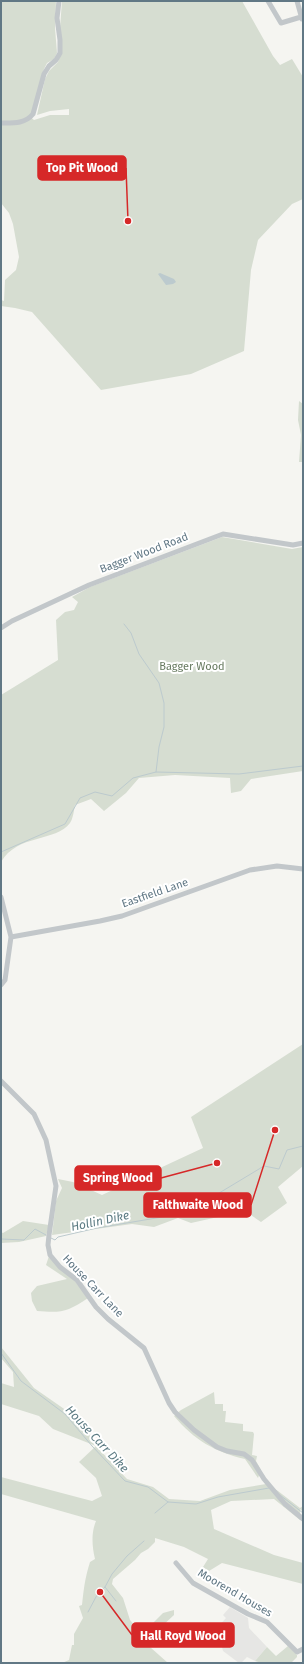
<svg xmlns="http://www.w3.org/2000/svg" width="304" height="1664" font-family="'Fira Sans',sans-serif">
	<style>
		.built { fill: #e6e6e4 }
		.green { fill: #d6ddd1 }
		.water { fill: #bccace }
		.lines { fill: none; stroke-linecap: round; stroke-linejoin: round }
		.stream { stroke: #bccace; stroke-width: 1 }
		.minor { stroke: #c2c7ca; stroke-width: 5 }
		.labels { text-anchor: middle; dominant-baseline: central; stroke-width: 4; stroke-linejoin: round; paint-order: stroke }
		.street-label { font-size: 11px; fill: #617885; stroke: #fff }
		.park-label { font-size: 11px; fill: #687b61; stroke: #fff }
		.water-label { font-size: 12px; font-style: italic; fill: #5c7b83; stroke: #fff }
		.leader { fill: none; stroke: #d62828; stroke-width: 1.5 }
		.callout-dot { fill: #d62828; stroke: #fff; stroke-width: 1.5 }
		.callout { fill: #d62828; stroke: #d62828; stroke-width: 1.5 }
		.callout-label { font-size: 12px; text-anchor: middle; font-weight: bold; fill: #fff }
	</style>
	<rect width="100%" height="100%" fill="#f5f5f1"/>
	<path class="built" d="M230,1607L248,1618L249,1628L267,1647L255,1661L247,1657L241,1663H239L223,1651L217,1628L226,1618L223,1615Z"/>
	<path class="green" d="M1,1H56L55,28L57,53L54,59L47,63L44,69L32,113L29,116L34,120L50,115H69V109L50,111L37,115L45,79L49,71L58,62L62,49L60,28L62,1H242L273,56L280,65L292,59L303,77V199L292,204L258,240L251,270L244,351L191,374L101,390L32,312L15,308L1,306V300L4,301L5,280L16,270L19,257L13,224L9,213L1,203Z
		M299,401L303,404V462H299L301,435L298,420Z
		M222,537L292,549L303,547V771L251,779L241,791L231,793L230,778L175,775L139,778L126,793L104,811L91,799L75,805C74,810 73,819 70,823C56,842 17,834 1,862V695L58,660L56,620L65,612L74,610L78,602L72,597L90,587Z
		M303,1044V1166L278,1187L287,1203L261,1222L245,1211L191,1223L178,1218L154,1227L132,1224L52,1235L56,1201L62,1188L58,1179L73,1182L102,1195L203,1148L191,1117Z
		M23,1221L49,1225L46,1236L19,1242L1,1243V1232L3,1233Z
		M49,1256L75,1281L88,1298C67,1312 62,1313 37,1311L32,1301L31,1293L37,1286L67,1279L46,1265Z
		M1,1347L34,1388L70,1413L85,1428L96,1446L127,1479L153,1487L169,1499L200,1501L230,1490L266,1484L278,1491L300,1508L303,1506V1512L300,1509V1520L274,1499L231,1501L211,1510L214,1529L274,1555L303,1563V1584L222,1563L209,1571L203,1567L208,1559L184,1547L155,1538V1542L148,1549L141,1553L135,1560L113,1579L112,1584L123,1598L130,1620L142,1634L163,1613L174,1610V1615L146,1641L150,1647L168,1663H62L69,1660L72,1645H74V1634L83,1618L79,1606L82,1605C84,1587 85,1578 90,1562L95,1559C92,1546 91,1533 96,1521L1,1494V1477L92,1501L102,1496L96,1478L79,1462L96,1446L53,1429L39,1416L1,1404V1383L14,1387L13,1372L1,1358Z
		M214,1392L215,1404H223V1411H226L225,1422L243,1424V1431L253,1432L254,1434L252,1455L257,1456L256,1461L261,1470L258,1478L245,1459C215,1452 194,1440 174,1416L181,1410Z
		M288,1646L297,1655V1657L291,1663H262L255,1661L267,1647L276,1656Z"/>
	<path class="water" d="M160,273L174,279L176,282L173,284L166,285L158,274Z"/>
	<g class="lines">
		<path class="stream" d="M124,624L131,633L139,654L159,683L164,703V727L159,747L156,772
			M1,852L65,824L80,798L95,792L112,796L133,778L156,772L239,774L303,766
			M51,1238L55,1240L58,1237L97,1228L186,1213L264,1166L279,1169L287,1150L303,1146
			M1,1239L24,1240L35,1229L46,1235
			M1,1353L21,1381L65,1414L92,1446L125,1481L148,1487L168,1502L196,1504L218,1497L269,1488
			M280,1495L303,1513
			M155,1513L168,1502
			M105,1587L116,1601
			M88,1612L97,1595L105,1587L112,1574L127,1556L144,1541"/>
		<path class="minor" d="M268,1L281,23L301,17
			M297,1L302,19
			M1,123C13,123 25,124 33,114L44,74L49,66L56,60L60,53V40L57,18L59,1
			M1,628L12,621L89,585L223,534L293,545L303,543
			M1,897L11,937L5,980L1,985
			M11,937L100,921L122,916L250,870L277,866L303,869
			M1,1081L34,1114L46,1140L56,1186L49,1235L48,1245L50,1255L60,1267L77,1280L96,1307L108,1319L144,1348L169,1403L175,1412L194,1430L217,1447L227,1451L244,1454L252,1460L264,1479L285,1504L303,1519
			M176,1563L193,1583L248,1614L267,1622L297,1652L303,1649"/>
	</g>
	<g class="labels">
		<g class="street-label">
			<text transform="translate(144 553) rotate(-21)">Bagger Wood Road</text>
			<text transform="translate(155 893) rotate(-19)">Eastfield Lane</text>
			<text transform="translate(93 1286) rotate(46)">House Carr Lane</text>
			<text transform="translate(235 1593) rotate(30)">Moorend Houses</text>
		</g>
		<g class="park-label">
			<text x="192" y="666">Bagger Wood</text>
		</g>
		<g class="water-label">
			<text transform="translate(100 1221) rotate(-12)">Hollin Dike</text>
			<text transform="translate(97 1439) rotate(47)">House Carr Dike</text>
		</g>
	</g>
	<path class="leader" d="M128 221L126 168M217 1163L161 1178M275 1130L251 1205M100 1592L132 1635"/>
	<g class="callout-dot">
		<circle cx="128" cy="221" r="4"/>
		<circle cx="217" cy="1163" r="4"/>
		<circle cx="275" cy="1130" r="4"/>
		<circle cx="100" cy="1592" r="4"/>
	</g>
	<g class="callout">
		<rect x="38" y="156" width="88" height="24" rx="4"/>
		<rect x="75" y="1166" width="86" height="24" rx="4"/>
		<rect x="144" y="1193" width="107" height="24" rx="4"/>
		<rect x="132" y="1623" width="102" height="24" rx="4"/>
	</g>
	<g class="callout-label">
		<text x="82" y="172">Top Pit Wood</text>
		<text x="118" y="1182">Spring Wood</text>
		<text x="198" y="1209">Falthwaite Wood</text>
		<text x="183" y="1640">Hall Royd Wood</text>
	</g>
	<rect width="304" height="1664" fill="none" stroke="#617885" stroke-width="4"/>
</svg>
